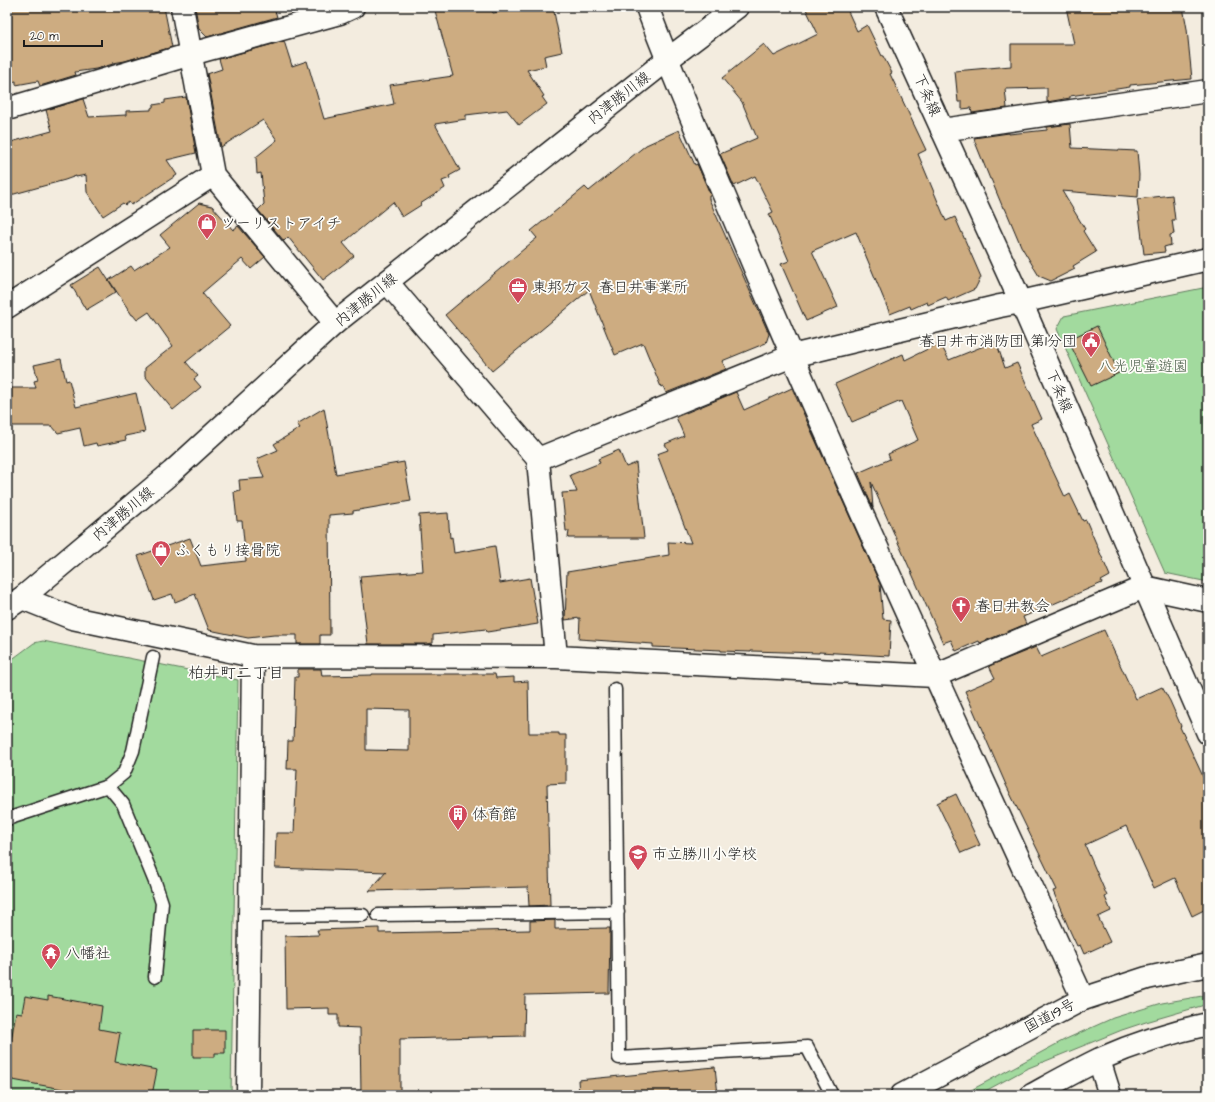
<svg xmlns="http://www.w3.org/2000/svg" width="1215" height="1102" font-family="'Architects Daughter','Klee One',sans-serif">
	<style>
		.green { fill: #a2da9e; stroke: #5f7b5d }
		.building { fill: #cdac81; stroke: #1c1c1c; fill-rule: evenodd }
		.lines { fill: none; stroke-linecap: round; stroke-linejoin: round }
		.lane-casing { stroke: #1c1c1c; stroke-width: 15 }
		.street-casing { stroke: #1c1c1c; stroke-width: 25 }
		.secondary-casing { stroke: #1c1c1c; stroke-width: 25 }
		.highway-casing { stroke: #1c1c1c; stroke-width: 25 }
		.lane { stroke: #fdfcf7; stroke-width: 12 }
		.street { stroke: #fdfcf7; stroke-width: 22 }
		.secondary { stroke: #fdfcf7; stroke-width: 22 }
		.highway { stroke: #fdfcf7; stroke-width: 22 }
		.labels { text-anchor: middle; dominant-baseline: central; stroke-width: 3.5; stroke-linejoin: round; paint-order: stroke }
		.street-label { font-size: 15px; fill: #1c1c1c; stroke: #fdfcf7 }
		.poi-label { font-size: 15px; fill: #1c1c1c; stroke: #fdfcf7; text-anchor: start }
		.park-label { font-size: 15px; fill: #4b5e4a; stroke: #fdfcf7 }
		.neighbourhood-label { font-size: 16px; fill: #1c1c1c; stroke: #fdfcf7 }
	</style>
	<rect width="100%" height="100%" fill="#f3ecdf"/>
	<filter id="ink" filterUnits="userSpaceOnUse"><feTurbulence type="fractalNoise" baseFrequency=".025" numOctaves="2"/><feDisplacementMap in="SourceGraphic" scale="8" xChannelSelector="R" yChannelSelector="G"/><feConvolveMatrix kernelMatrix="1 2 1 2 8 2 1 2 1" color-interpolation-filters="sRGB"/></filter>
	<g filter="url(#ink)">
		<path class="green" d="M1208,287V582L1165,573L1057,329L1064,316Z
			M43,641L238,680L231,1095H7V663L34,643Z
			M1208,995V1004L1146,1022L1122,1030L1026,1069L978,1095H962L1066,1039L1113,1018L1162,1003Z"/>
		<path class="building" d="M7,7H164L172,47L125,61L113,63V64L96,69L75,72L76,75L40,86L38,81L16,85V81L7,83Z
			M195,7H274L277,17L207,37L199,29Z
			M434,7H491L493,13L518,8L519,11L538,7H553L562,52L544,56L546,66L527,70L544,96L542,97L547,104L519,125L507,110L466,115V119L435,124L460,170L449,176L450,178L442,181L445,188L420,204L421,205L402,217L393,202L343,243L354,256L323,280L288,237L284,241L258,210L264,204L261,173L257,174L256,157L277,140L263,120L221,147L207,74L222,69L219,59L284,41L292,66L307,61L324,119L394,104L390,85L453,76Z
			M805,7H846L857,31L867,25L882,56H883L892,73L890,74L926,150L918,154L946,221L955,217L981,277L975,289L948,301L946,297L928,305L927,302L911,309L910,306L890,314L856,232L812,251L838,307L806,321L781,264L789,261L769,214L773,212L755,176L734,186L720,154L757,138L742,102L722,78L764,44L774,56L818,34Z
			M1066,7H1183L1187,29L1192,79L1130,85V87L1070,96V98L1047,102V88L1005,89L1007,108L972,113L971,108L962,109V102H958L955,71L1011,66V44H1074Z
			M186,97L196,153L167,160L177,175L131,205L129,202L125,205L123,203L103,216L87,192L86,175L76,177V176L65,180L7,196V143L52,131L46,110L83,99L89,117L126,115V111L151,110V108L153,107V105L165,103V100Z
			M1070,124L1072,148L1137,151L1139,175L1138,197L1062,191L1085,229L1083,231L1096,252L1073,266L1075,269L1051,281L1039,276L1021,246L1005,208H1003L991,179H990L975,142L974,138L1009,133V134L1047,130V127Z
			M679,130L695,165L697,164L711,196H709V199L769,334L766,343L722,361L726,369L666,393L663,386L661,387L643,343L615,355L589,290L492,371L445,315L537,238L531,231L585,187L589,191L646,145Z
			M1172,195L1175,220H1172L1174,234L1170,235L1171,245L1164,247L1165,252L1144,254L1137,199Z
			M199,203L212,206L233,230L238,226L265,257L251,269L242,259L202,293L230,326L186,362L198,376L194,379L201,387L173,410L145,376V368L173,346L149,312L137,320L133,315H132L109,280L131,266L134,270L170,247L160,235Z
			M100,267L116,292L86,310L71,285Z
			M1097,326L1119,373L1091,386L1068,340Z
			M996,341L1005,368L1017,363L1042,419L1031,424L1065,497L1070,494L1083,521L1086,520L1110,576L1101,581L1102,583L1023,617L1026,624L980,643L979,641L956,651L951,640L943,643L871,482L873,508L858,473L890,459L888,454L918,440L901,401L852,422L835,384L903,354L905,360L940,343L949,360Z
			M61,359L66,381L69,380L76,407L136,393L145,432L125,436L126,440L97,446L96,443L84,446L80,428L58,433L52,426H7V388H36L34,381L38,380L34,365Z
			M792,388L880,584L883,619L891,620L889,656L819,652V653L751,651V652L721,651V650L653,647V644L579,639L580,618L565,620L567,572L669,555L668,542L691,543L657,454L668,450L665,444L684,436L676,417L736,392L744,410Z
			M324,408L336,474L404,462L411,501L353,511V513L329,515L330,635H320V644H297V635H274L248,638L209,630L195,594L175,602L172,594L154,600L138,556L190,538L201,566L246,561L242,521H237L234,492L240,490L239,480L264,478L257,459L278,450L274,444L300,428L297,424Z
			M619,450L626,467L636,463L644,538H568L569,531H566L562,493L577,492L570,475L600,463L598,459Z
			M448,513L450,538L452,537L454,553L495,546L500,583L530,578L538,624L487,632L486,629L433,635V643L426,644H368L360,576L423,571L419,515Z
			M1104,630L1136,699L1162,687L1170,701L1181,726L1180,727L1207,785L1204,786L1208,795V908L1192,916L1175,878L1154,888L1126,826L1085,845L1107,896L1105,897L1111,911L1098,917L1110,942L1084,954L1080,945L1077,946L1070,931L1053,891L1057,890L1006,785L965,691L995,678L989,666L1036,647L1041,657Z
			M298,669H321L322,676L372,675V674H495L496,678L514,677V682L528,681L529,733H559V735H566V783L547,784L550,905L529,906L528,887L369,891L386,872L275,868L276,833H294L297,769H287L288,741H293L295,677H298ZM366,709L409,710V751L366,750Z
			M956,794L980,845L961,853L937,803Z
			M555,920V929L610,928L609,993L525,995L524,1036L400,1039V1095H361L360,1028L338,1027V1015H329V1008L286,1009L285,936L319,935L317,930L379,928V933L530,930V921Z
			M25,996L48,1000V996L102,1006L99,1029L120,1033L115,1062L157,1070L152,1095H96L7,1079V1064L16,1012L22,1013Z
			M193,1030H225V1053H215V1057H193Z
			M715,1067L718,1095H579L578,1080Z"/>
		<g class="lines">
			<defs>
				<path id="lane" d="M615,689L619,1058L807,1047L832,1095
					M108,786L123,804L155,882L162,903L155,977
					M7,819L108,786L124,773L133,751L153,657
					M378,915L618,912
					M250,916L363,915"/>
				<path id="street" d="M182,7L213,175L335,323
					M647,7C679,92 716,175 751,259C856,508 971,753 1083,999
					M7,109L191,54L340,13L353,7
					M942,130L1208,91
					M387,282L538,459L556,657
					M7,307L213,175
					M538,459L792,356L1000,306L1021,302L1208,259
					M22,598L72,618L253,656L556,657L935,676L1144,587L1208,601
					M1099,1060L1110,1095
					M248,1095L253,656"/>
				<path id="secondary" d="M886,7L1021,302L1208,733
					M7,608L22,598L172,472L335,323L667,60L737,7"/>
				<path id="highway" d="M902,1095L1083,999L1147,978L1208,965
					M1032,1095C1054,1083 1077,1070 1100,1059C1134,1044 1171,1032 1208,1024"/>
			</defs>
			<use href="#lane" class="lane-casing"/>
			<use href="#street" class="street-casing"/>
			<use href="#secondary" class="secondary-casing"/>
			<use href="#highway" class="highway-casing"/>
			<use href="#lane" class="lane"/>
			<use href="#street" class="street"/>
			<use href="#secondary" class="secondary"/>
			<use href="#highway" class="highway"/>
		</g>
	</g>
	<defs>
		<symbol id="shop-pin" viewBox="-11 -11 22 30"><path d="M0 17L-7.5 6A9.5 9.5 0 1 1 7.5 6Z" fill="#d1495b" stroke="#fdfcf7"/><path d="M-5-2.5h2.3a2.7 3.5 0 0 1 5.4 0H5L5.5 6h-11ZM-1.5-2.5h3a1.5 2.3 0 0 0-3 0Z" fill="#fff"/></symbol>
		<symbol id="office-pin" viewBox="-11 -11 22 30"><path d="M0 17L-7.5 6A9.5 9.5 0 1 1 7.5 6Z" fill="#d1495b" stroke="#fdfcf7"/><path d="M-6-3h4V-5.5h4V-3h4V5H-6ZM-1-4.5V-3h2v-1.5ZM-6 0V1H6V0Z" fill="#fff"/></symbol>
		<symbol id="civic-pin" viewBox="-11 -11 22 30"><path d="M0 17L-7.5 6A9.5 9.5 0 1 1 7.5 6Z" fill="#d1495b" stroke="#fdfcf7"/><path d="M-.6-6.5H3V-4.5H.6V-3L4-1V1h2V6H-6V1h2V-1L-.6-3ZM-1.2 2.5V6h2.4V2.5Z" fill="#fff"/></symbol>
		<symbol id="church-pin" viewBox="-11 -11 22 30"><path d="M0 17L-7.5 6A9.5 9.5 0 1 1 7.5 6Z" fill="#d1495b" stroke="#fdfcf7"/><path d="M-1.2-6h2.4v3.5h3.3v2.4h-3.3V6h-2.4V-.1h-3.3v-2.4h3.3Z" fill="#fff"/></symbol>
		<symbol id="building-pin" viewBox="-11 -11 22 30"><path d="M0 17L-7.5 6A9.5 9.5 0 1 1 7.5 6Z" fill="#d1495b" stroke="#fdfcf7"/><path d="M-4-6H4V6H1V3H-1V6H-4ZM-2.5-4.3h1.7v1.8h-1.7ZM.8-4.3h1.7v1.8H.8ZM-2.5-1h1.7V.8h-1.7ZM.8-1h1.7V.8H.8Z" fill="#fff"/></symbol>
		<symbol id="school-pin" viewBox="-11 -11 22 30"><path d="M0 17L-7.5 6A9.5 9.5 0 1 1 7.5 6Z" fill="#d1495b" stroke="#fdfcf7"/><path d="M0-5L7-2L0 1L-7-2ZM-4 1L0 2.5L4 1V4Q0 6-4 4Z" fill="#fff"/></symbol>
		<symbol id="temple-pin" viewBox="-11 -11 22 30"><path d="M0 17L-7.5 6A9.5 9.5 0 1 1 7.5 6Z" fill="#d1495b" stroke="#fdfcf7"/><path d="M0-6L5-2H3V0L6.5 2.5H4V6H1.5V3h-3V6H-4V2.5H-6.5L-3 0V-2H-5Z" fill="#fff"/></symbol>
	</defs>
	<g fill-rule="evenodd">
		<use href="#shop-pin" x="196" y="212" width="22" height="30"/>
		<use href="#office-pin" x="507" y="276" width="22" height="30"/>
		<use href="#civic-pin" x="1080" y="330" width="22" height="30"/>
		<use href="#shop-pin" x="150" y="539" width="22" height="30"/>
		<use href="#church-pin" x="950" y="595" width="22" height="30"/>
		<use href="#building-pin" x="447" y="803" width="22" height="30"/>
		<use href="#school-pin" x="627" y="843" width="22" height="30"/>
		<use href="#temple-pin" x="40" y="942" width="22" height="30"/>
	</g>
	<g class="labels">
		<g class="street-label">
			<text transform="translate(927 95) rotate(66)">下条線</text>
			<text transform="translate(619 98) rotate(-38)">内津勝川線</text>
			<text transform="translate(366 300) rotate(-39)">内津勝川線</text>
			<text transform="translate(1059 391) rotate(67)">下条線</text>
			<text transform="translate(123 514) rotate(-40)">内津勝川線</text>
			<text transform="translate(1050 1016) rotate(-28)">国道19号</text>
		</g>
		<g class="poi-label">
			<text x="221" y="223">ツーリストアイチ</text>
			<text x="532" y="287">東邦ガス 春日井事業所</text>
			<text x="1077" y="341" text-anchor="end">春日井市消防団 第1分団</text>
			<text x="175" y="550">ふくもり接骨院</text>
			<text x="975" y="606">春日井教会</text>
			<text x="472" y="814">体育館</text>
			<text x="652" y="854">市立勝川小学校</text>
			<text x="65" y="953">八幡社</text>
		</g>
		<g class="park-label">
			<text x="1143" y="366">八光児童遊園</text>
		</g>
		<g class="neighbourhood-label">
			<text x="236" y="673">柏井町二丁目</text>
		</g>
	</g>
	<rect width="1215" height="1102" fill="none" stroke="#fdfcf7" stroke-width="24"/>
	<rect x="12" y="12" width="1191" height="1078" fill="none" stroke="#1c1c1c" stroke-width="1.5" filter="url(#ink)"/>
	<path d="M24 40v6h78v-6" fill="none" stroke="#1c1c1c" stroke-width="2"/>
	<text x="30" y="40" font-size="12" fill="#1c1c1c" stroke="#fdfcf7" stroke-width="3" paint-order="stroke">20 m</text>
</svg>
